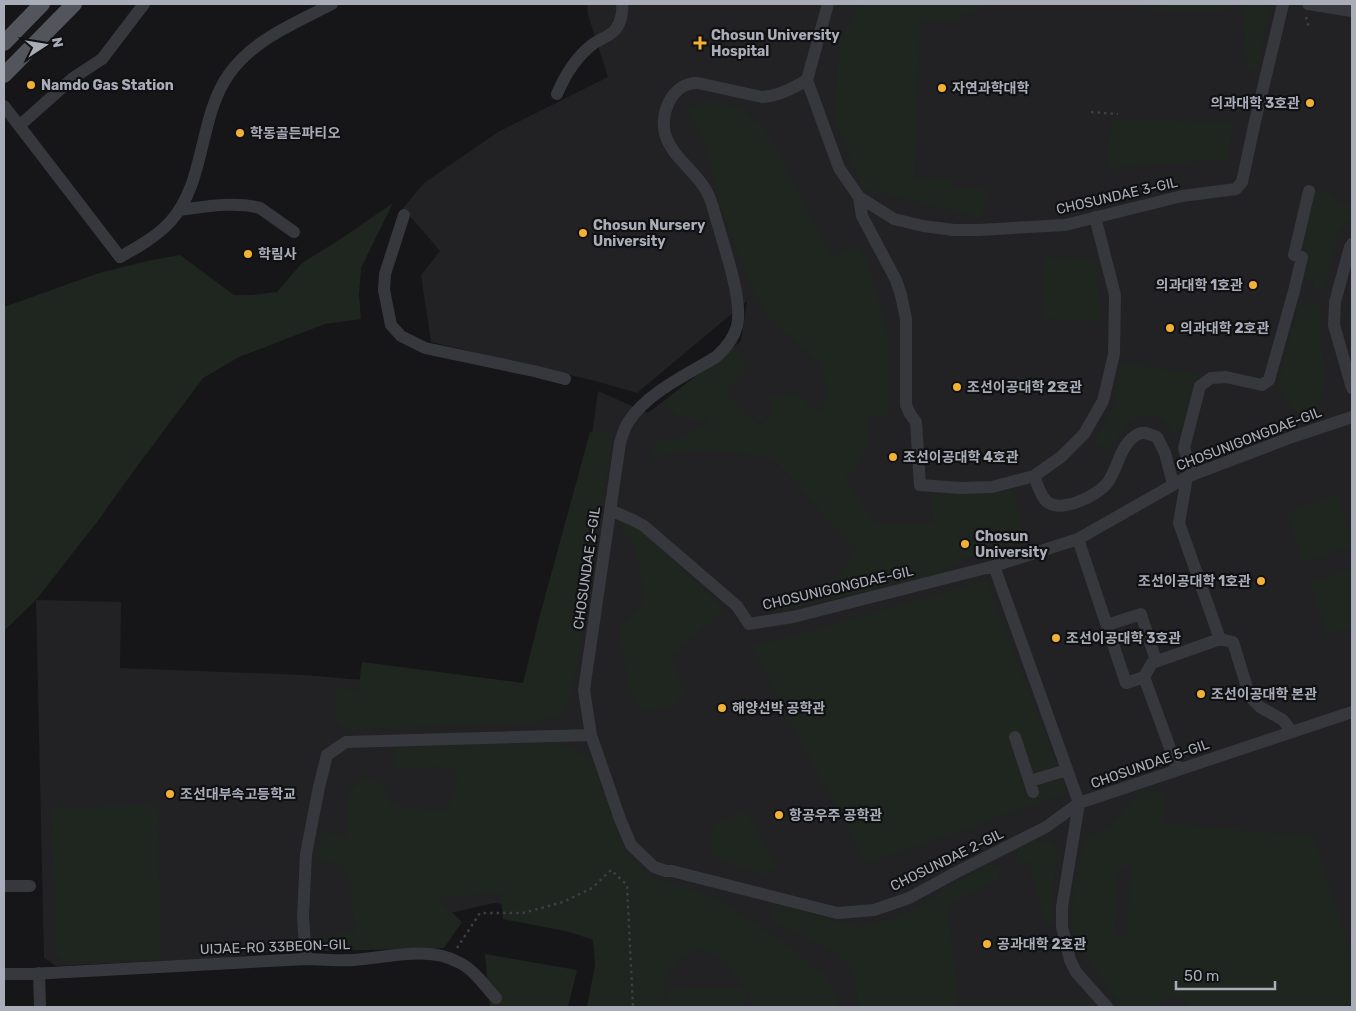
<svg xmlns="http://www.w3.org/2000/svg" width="1356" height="1011" font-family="Rubik,'Noto Sans KR',sans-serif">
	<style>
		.built { fill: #222225 }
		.green { fill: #1e261f; fill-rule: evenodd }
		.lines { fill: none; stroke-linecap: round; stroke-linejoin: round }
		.path { stroke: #3d3f44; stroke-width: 2.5; stroke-dasharray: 2.5 4; stroke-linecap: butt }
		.minor { stroke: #37383d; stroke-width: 12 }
		.major { stroke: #53555c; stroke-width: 16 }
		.poi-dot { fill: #f2b134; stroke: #111113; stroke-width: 2 }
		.labels { text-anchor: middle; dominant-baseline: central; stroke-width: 4.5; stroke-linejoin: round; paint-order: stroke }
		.poi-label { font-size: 14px; font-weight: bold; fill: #a8adb8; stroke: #111113; text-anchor: start }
		.street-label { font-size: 14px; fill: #a8adb8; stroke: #111113 }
	</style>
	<rect width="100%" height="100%" fill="#161618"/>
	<path class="built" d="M587,4H1352V1007H663L588,915L494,903L293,949L223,958L56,966L44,958L36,600L121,602L120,668L304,675L539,695L558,686L598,391L648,413L741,341L747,301L637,393L599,382L431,342L421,275L440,251L403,208L424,183L498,132L608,77L588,15Z"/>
	<path class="green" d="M860,4H979L973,14H960L959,22L920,21L914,179L952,181V188L988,189L981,218L863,189L835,121L839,42Z
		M1171,4H1230V10H1147V7Z
		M1246,4H1267L1270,12L1256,72L1247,70L1243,7Z
		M711,100L742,109L764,127L833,258L857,245L866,258L886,323L890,372L888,417L868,418L869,447L854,470L844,479L877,523H934L931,494L1013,490L1026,541L958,561L935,577L778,612L770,610L841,574L857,550L825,517L791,477L769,457L699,450L651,457L655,441L684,437L710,420L678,417L663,402L734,346L749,368L724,393L759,424L773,416L770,397L796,393L819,413L828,393L821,364L770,319L753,292L720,208L708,151L686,108Z
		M1111,119L1234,122L1227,160L1107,168Z
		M1314,189L1329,193L1339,203L1352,206V217L1338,233L1324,291L1312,288L1314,281L1301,278L1298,254Z
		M393,203L361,268L359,295L361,319L325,324L239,357L203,378L127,480L97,522L36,600L4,631V307L99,273L147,261L180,255L234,295H251L277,292L302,263L339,240Z
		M1045,257L1096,261L1101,322L1042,318Z
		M1352,299V339L1347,317Z
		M1299,302L1320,305L1324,390L1317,411L1302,422L1277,387Z
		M1122,362L1200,375L1187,424L1175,435L1157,415L1132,418L1106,452L1094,443L1112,408Z
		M590,432L613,433L578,663L571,693L562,713L538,722L347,730L335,719L336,686L358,691L362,662L523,683L540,615Z
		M1338,495L1352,538V546L1303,562L1287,512Z
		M628,522L653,539L724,610L670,657L685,689L675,706L644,712L630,693L619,628L645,600L634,544L620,527Z
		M1352,569V627L1327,635L1310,583Z
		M987,580L1068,793L866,864L751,647Z
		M394,744H560L592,758L626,852L649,876L690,889L716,898L791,947L824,976L838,995L839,1007H755L746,991L745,1007H668V987H744L722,958L699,949L680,959L666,975L665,1007H587L595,965L593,940L570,932L503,919L500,893L437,898L462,922L444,948L325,951V935L355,932L350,883L343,867L318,859L321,831L346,837L348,795L361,777L385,786L390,804L407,807L445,811L456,790L457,770L434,767L394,769Z
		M1141,789L1165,794L1162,822L1314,837L1352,959V983L1351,984L1352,987V1007H1189L1187,1001C1173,995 1166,996 1155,1007H1125L1111,993L1102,980L1072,931L1073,886L1085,839L1111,824ZM1131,863L1127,937L1114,935L1117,870Z
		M158,805L161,960L64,962L56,954L52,807Z
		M746,810L777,866L764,876L710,855L714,824Z
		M1030,840L1053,842L1058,856L1053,886V923H1046L1028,861L1017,865L1016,851Z
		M985,865H992L999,871L998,881L955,900L948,909L958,997L956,1007H858C856,994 856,976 848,966C836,951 815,942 798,934C790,930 780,928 774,921C770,916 771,911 773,906L779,904L860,928L912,911Z
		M485,954L577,970L568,1007H490Z"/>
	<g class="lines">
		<path class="path" d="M1306,17L1309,28
			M1091,112L1118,114
			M1004,382L1020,381
			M457,948L480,913H523L563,902L592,888L611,870L627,885L633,1007"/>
		<path class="minor" d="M828,4L807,80C793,88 779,96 762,97L698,83C672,82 658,115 666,137C674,159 697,172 707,192C713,203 715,217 719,228C726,254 743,301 737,326C734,338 726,348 716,357C688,374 647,393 629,421C624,428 622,436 620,443L584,690L591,735L620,819L631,845L654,867L666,871H672L837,913L874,910L909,898L955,873L1046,827L1079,803L994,566
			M1308,4L1352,11
			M807,80L839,168L859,197L894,219L923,226L954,230H979L1065,225L1182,196L1236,189L1242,182L1254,126L1283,4
			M557,94C565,75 576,57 593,44C600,39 610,36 615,30C621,23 623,11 622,4
			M4,106L120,257C138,247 156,237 170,222C206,183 198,118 229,74C254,39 295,23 332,4
			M19,126L73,78L102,59L144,4
			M859,197L862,216L896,280L901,295L906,319V405L910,414L916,422L920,485L960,488L992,487L1034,476L1061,457L1084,434L1103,401L1114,354L1115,295L1095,217
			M179,210C205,207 235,201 260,208L294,232
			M404,215L385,274L384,290L391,325L401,336L425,348L534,371L565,379
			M1352,244L1350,247L1335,302L1334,325L1352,388
			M1192,475L1184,448L1200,386L1211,378L1226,377L1262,385L1269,380L1294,291L1302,257L1294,255L1309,191
			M1034,476C1037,484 1040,494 1046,501C1060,514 1098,496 1108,482C1118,468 1120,446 1135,436C1142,430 1149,434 1157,437L1165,453L1173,484
			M610,510L633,520L644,526L737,606L749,624L793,617L994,566L1078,539L1187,477L1292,437L1352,417
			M1078,539L1126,683L1144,677L1178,770
			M1107,625L1141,614L1156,661
			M1220,639L1233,642L1250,697L1260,707L1283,720L1292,732
			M1144,677L1152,663L1220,639L1179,523L1187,477
			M1015,737L1033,792
			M1030,781L1067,770
			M4,886H30
			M306,959L303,917L306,854L319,787L327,755L346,742L591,735
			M39,973L40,1007
			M4,974H31L306,959C322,959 337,961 353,960C387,958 428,945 460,963C474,970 485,986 496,998
			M1107,1007L1076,972L1070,960L1062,927V907L1079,803L1352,712"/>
		<path class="major" d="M4,43L42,4
			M4,75L74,4"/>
	</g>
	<g class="poi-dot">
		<path d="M697.5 35.5h5v5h5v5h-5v5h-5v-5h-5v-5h5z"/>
		<circle cx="31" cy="85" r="5"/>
		<circle cx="942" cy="88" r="5"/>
		<circle cx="1310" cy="103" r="5"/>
		<circle cx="240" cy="133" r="5"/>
		<circle cx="583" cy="233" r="5"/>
		<circle cx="248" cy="254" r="5"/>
		<circle cx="1253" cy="285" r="5"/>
		<circle cx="1170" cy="328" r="5"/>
		<circle cx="957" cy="387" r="5"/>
		<circle cx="893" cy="457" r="5"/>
		<circle cx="965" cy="544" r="5"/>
		<circle cx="1261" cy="581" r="5"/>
		<circle cx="1056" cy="638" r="5"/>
		<circle cx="1201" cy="694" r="5"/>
		<circle cx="722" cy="708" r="5"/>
		<circle cx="170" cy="794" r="5"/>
		<circle cx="779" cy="815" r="5"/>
		<circle cx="987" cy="944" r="5"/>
	</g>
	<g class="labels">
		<g class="poi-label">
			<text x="711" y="35">Chosun University<tspan x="711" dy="16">Hospital</tspan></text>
			<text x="41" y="85">Namdo Gas Station</text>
			<text x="952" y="88">자연과학대학</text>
			<text x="1300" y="103" text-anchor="end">의과대학 3호관</text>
			<text x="250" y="133">학동골든파티오</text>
			<text x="593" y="225">Chosun Nursery<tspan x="593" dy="16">University</tspan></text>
			<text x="258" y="254">학림사</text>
			<text x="1243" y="285" text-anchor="end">의과대학 1호관</text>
			<text x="1180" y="328">의과대학 2호관</text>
			<text x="967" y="387">조선이공대학 2호관</text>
			<text x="903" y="457">조선이공대학 4호관</text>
			<text x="975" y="536">Chosun<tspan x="975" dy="16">University</tspan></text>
			<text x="1251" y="581" text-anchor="end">조선이공대학 1호관</text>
			<text x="1066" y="638">조선이공대학 3호관</text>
			<text x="1211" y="694">조선이공대학 본관</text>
			<text x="732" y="708">해양선박 공학관</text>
			<text x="180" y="794">조선대부속고등학교</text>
			<text x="789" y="815">항공우주 공학관</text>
			<text x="997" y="944">공과대학 2호관</text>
		</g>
		<g class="street-label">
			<text transform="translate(1117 196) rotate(-13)">CHOSUNDAE 3-GIL</text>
			<text transform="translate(1249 439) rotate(-21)">CHOSUNIGONGDAE-GIL</text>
			<text transform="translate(587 568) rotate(-82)">CHOSUNDAE 2-GIL</text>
			<text transform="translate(838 588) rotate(-13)">CHOSUNIGONGDAE-GIL</text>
			<text transform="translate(1150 764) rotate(-19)">CHOSUNDAE 5-GIL</text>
			<text transform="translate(947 860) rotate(-26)">CHOSUNDAE 2-GIL</text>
			<text transform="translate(275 947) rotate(-2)">UIJAE-RO 33BEON-GIL</text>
		</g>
	</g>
	<rect width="1356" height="1011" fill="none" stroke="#a8adb8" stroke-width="10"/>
	<g transform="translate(45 45) rotate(78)" stroke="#111113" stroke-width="4" paint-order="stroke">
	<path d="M0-4L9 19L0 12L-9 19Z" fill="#a8adb8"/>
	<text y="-8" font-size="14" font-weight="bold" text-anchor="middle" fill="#a8adb8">N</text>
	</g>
	<path d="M1176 981v8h99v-8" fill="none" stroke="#a8adb8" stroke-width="2.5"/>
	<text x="1184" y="981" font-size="15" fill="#a8adb8" stroke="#111113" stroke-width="4" paint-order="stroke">50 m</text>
</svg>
